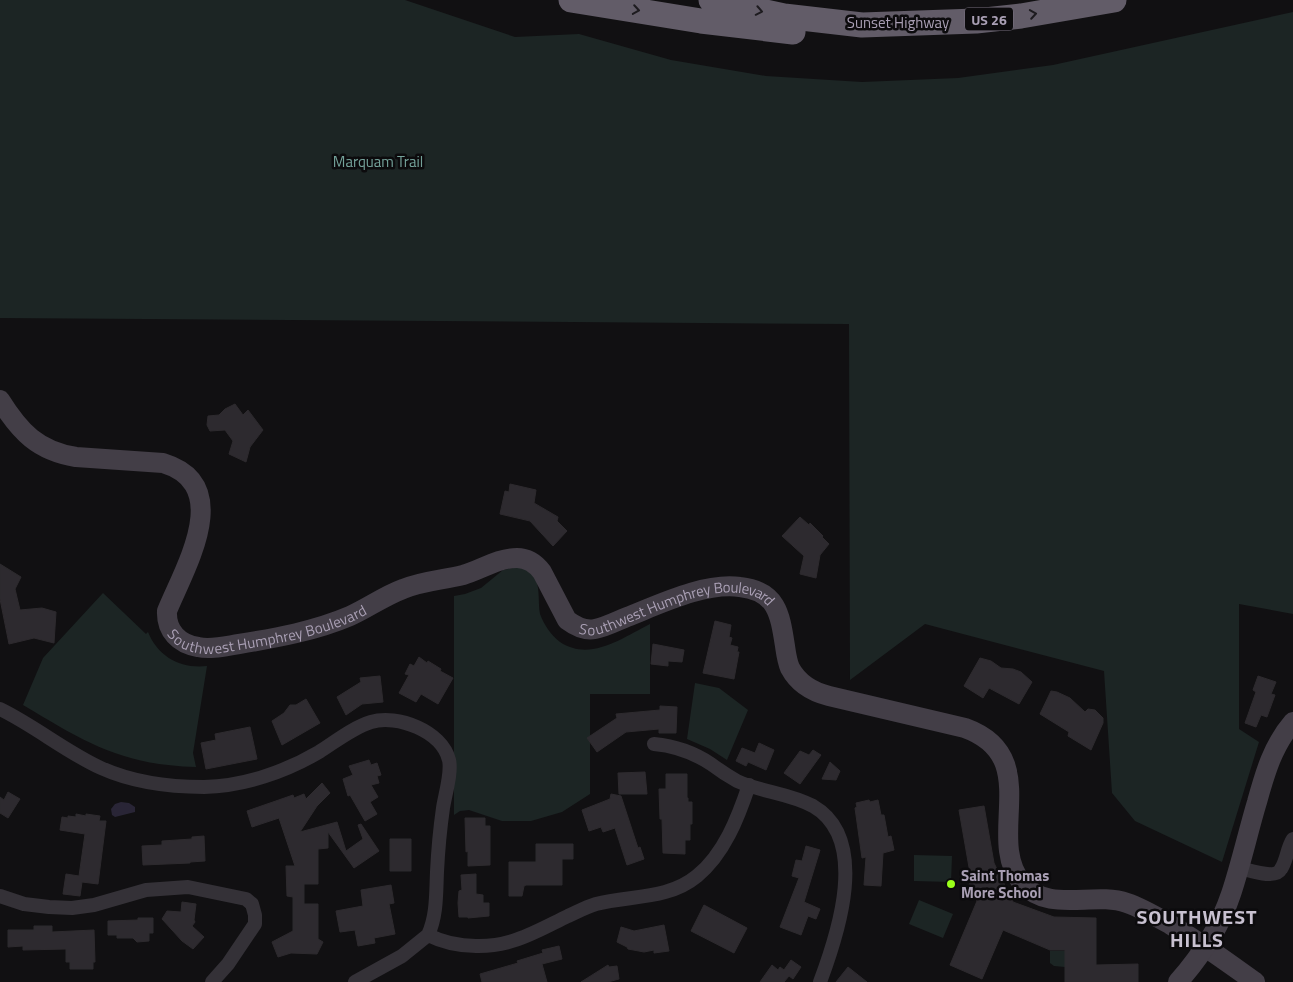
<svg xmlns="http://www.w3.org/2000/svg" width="1293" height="982" font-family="'Titillium Web',sans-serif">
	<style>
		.green { fill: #1c2524 }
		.water { fill: #292536 }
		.building { fill: #2d2a2f; stroke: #2d2a2e }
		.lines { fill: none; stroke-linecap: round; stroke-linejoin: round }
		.street { stroke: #343137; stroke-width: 14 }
		.secondary { stroke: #433e47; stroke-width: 20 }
		.highway { stroke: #625c68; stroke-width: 25 }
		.oneway { stroke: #1d1b1f }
		.poi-dot { fill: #9aff1a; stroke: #0c0b0d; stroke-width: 2 }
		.labels { text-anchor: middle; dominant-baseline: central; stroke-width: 5; stroke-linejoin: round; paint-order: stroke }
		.shield { fill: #0c0b0d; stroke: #7a7382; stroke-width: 1 }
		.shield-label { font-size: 14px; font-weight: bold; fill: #a99fb4 }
		.street-label { font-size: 15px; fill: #a99fb4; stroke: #0c0b0d }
		.park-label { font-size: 15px; fill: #74a29a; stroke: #0c0b0d }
		.poi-label { font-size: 15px; font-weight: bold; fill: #a99fb4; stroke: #0c0b0d; text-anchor: start }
		.district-label { font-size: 20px; font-weight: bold; letter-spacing: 1px; fill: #c8c1d0; stroke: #0c0b0d }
	</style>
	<rect width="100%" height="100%" fill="#111012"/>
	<path class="green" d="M0,0H405L515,37L579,34L671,60L766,76L862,82L958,78L1053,65L1293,12V614L1239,604V729L1259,742L1222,862L1135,821L1112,793L1104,671L925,624L850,680L849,324L0,318Z
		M523,566C527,570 534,575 536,580C540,590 538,604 540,614C544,625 551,635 560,642C590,662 622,638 650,624V694H590V794L562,812L531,821H502L469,810L460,811L454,815V596L465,594L481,588L503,570Z
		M103,593L146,634L148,632C158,657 181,669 207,666L193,753L196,767C121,765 85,742 23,705L43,658Z
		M695,683L719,688L748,710L727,760L710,749L687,739Z
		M914,855L952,856L951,882L914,881Z
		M919,900L953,914L943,938L909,924Z
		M1050,951H1070L1065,967L1054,966L1050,963Z"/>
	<path class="water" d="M121,802L129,803L135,807V812L115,817L112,815L111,809L115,804Z"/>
	<path class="building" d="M235,404L243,415L248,410L263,430L250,447L246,462L229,454L233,441L225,430L210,431L207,425L208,416L219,415L225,409Z
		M510,484L536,490L534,503L558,517L557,521L567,531L553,546L530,521L500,514L505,491L509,492Z
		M800,517L809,525L810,523L823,536L822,537L829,544L820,555L816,578L800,574L804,556L782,536Z
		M0,564L21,577L15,589L20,610L42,608L56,612L54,643L34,638L9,644L0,599Z
		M715,621L731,625L729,637L732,638L730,645L738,647L737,652H739L734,679L703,673Z
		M653,644L684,650L682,662L668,661V666L651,664Z
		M419,657L427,663L428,661L441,669L440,671L453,678L438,704L421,694L416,702L399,693L409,675L405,674L410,664L414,666Z
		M980,658L991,661L1001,668L1013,669L1021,672L1032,682L1019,704L989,688L983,698L964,686Z
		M380,676L383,702L362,704L346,715L337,697L361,682L360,678Z
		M1258,676L1276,682L1271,694L1275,695L1267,717L1261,715L1256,727L1245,723L1256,692L1253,690Z
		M1051,691L1057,692L1070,698L1085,712L1088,709L1095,710L1103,718V723L1091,750L1068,736L1069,732L1040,714Z
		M306,699L320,723L282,745L272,721L284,713L290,705H296Z
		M660,706L677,707L676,733H659V729L626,732L597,752L587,738L617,718L616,714L660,710Z
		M250,727L257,759L206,769L201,743L216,740L215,734Z
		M759,743L774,750L766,770L748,762L746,766L736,761L742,748L755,753Z
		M813,750L821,755L800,784L784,773L800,751L809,755Z
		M369,760L371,765L377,763L381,775L377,776L379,783L371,785L378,797L370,802L377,814L365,821L350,795L348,796L343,779L353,775L349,766Z
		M830,762L840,771L836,780L822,779Z
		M645,772L647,794H619L618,773Z
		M666,774H687V798H688V802H692V824H690V840H685V854L663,853L662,819H660L659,789H666Z
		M322,783L330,793L317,806L300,832L337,822L346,851L363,839L358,825L361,824L379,851L354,868L328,832V848L318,849V884H304V904H318V939L323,942L317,954L291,953L278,957L272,942L293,931V897L287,896L286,866H295L279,818L252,827L247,811L293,795L294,798L304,794L306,799Z
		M8,792L20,799L8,818L0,813V797L4,800Z
		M611,794L621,796L638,848L640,847L644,859L627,865L615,828L603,832L601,827L589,831L582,810L610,799Z
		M869,800L870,802L878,800L881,815H884L888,837L891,836L894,850L883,853L881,886L864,885L866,857L862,858L855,808L857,807L856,803Z
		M984,806L994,863L1013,902L1054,917L1096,918V965L1138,964V982H1065V950H1050L1003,930L982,979L950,965L977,901L969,884L974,882L970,873L959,810Z
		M76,814L86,816V814L100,816L99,821H106L98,884L82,882L80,896L63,894L66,874L79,876L85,834L60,830L62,817L68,818V816L76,817Z
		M465,818H485V826H490V865L468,866V851L466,852Z
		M204,836L205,861L190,862V863L143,865L142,846L162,845V841L192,839V837Z
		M390,839H411V871H390Z
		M536,844H573V859H562V885H526L524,886L522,896H509V862H536Z
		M806,846L820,850L804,902L820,909L816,919L808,916L801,935L780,927L799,878L792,876L796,860L802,861Z
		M476,874V894L483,895V903H489V916L468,918V917H459L458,903L459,891L462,890L461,875Z
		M391,885L394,903L389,904L395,934L374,938L375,943L358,946L355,930L340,932L336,911L363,906L361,890Z
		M182,902L196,904L194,920L195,922L192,926L204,937L193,949L182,941L162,919L167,911L181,912Z
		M704,905L747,928L734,953L691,931Z
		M138,918H153V933H149V941L137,942L133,938H117V935H108V921L138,920Z
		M664,925L669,951L654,953V950L644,952L628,949L627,947L617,942L621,927L634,931Z
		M34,926H52V932L94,930L95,962H93V969H70V962H66V949L23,950V946L8,947V930H34Z
		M559,946L562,959L542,964L547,982H482L480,974L518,963L517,961L543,953L542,950Z
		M791,960L801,967L793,979L789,976L784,982H760L772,965L778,970L780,967L784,970Z
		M608,965L609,967L617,966L619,979L608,982H581Z
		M848,967L867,982H836Z"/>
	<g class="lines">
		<path class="street" d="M0,709C35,726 66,752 101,768C134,783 169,787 204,787C244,786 285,772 319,752C335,742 352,728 371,722C397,714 442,731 449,760C452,772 445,795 443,808C440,829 438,851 437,872C436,893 437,916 428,935L402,956L355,982
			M654,744C676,746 693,752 711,764C719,770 728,776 737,781C761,792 789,793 813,806C870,839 838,934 820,982
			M1239,868C1249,870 1275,880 1281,869C1287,860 1287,848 1293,839
			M0,896L24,904L49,907L72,908L94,905L146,890L188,887L246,899L252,904L255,915V924L228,964L212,982
			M428,935C444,943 458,946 476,946C512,947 537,931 568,916C577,912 586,907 596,904C630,895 668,900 697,876C724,854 738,818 749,785"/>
		<g class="secondary">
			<path id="s1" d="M0,400C20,432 38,451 76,457L163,463C235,485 185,567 167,611C166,631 179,644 198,647C211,650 226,646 239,644C276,638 315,631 350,616C368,608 384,596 403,589C422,581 443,580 463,575C481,570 497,558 517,558C528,558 536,564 542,572L567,620C575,626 585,631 595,629C606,627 617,621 627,617C660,604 705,582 740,587C777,591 780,614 785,646C786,653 787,661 790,668C798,683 813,692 829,696L965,728C1045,757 984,837 1022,883C1049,914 1093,891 1127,903C1142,908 1157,917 1171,925C1200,942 1227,962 1255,982"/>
			<path d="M1178,982C1201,956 1220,927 1231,894C1241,864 1248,832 1257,802C1265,773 1273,745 1293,722"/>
		</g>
		<path class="highway" d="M571,0L701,21L793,32
			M711,0L784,16L862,25L976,21L1021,16L1114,0"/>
	</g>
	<defs><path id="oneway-chevron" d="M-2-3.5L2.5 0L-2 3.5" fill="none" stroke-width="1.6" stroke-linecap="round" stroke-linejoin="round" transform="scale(1.25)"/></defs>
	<g class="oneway">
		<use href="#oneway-chevron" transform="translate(636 10) rotate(9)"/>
		<use href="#oneway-chevron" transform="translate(759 11) rotate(11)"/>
		<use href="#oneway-chevron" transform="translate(1033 14) rotate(-9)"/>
	</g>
	<circle class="poi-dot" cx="951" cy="884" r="5"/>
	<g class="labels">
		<rect class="shield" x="965" y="7.5" width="48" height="23" rx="4"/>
		<g class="shield-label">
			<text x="989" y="19">US 26</text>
		</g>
		<g class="street-label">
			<text x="898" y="22">Sunset Highway</text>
			<text stroke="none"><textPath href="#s1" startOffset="481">Southwest Humphrey Boulevard</textPath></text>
			<text stroke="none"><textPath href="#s1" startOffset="946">Southwest Humphrey Boulevard</textPath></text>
		</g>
		<g class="park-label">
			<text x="378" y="161">Marquam Trail</text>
		</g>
		<g class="poi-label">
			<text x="961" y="875">Saint Thomas<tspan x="961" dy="17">More School</tspan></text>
		</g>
		<g class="district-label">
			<text x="1197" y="916">SOUTHWEST<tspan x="1197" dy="23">HILLS</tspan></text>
		</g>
	</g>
</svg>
